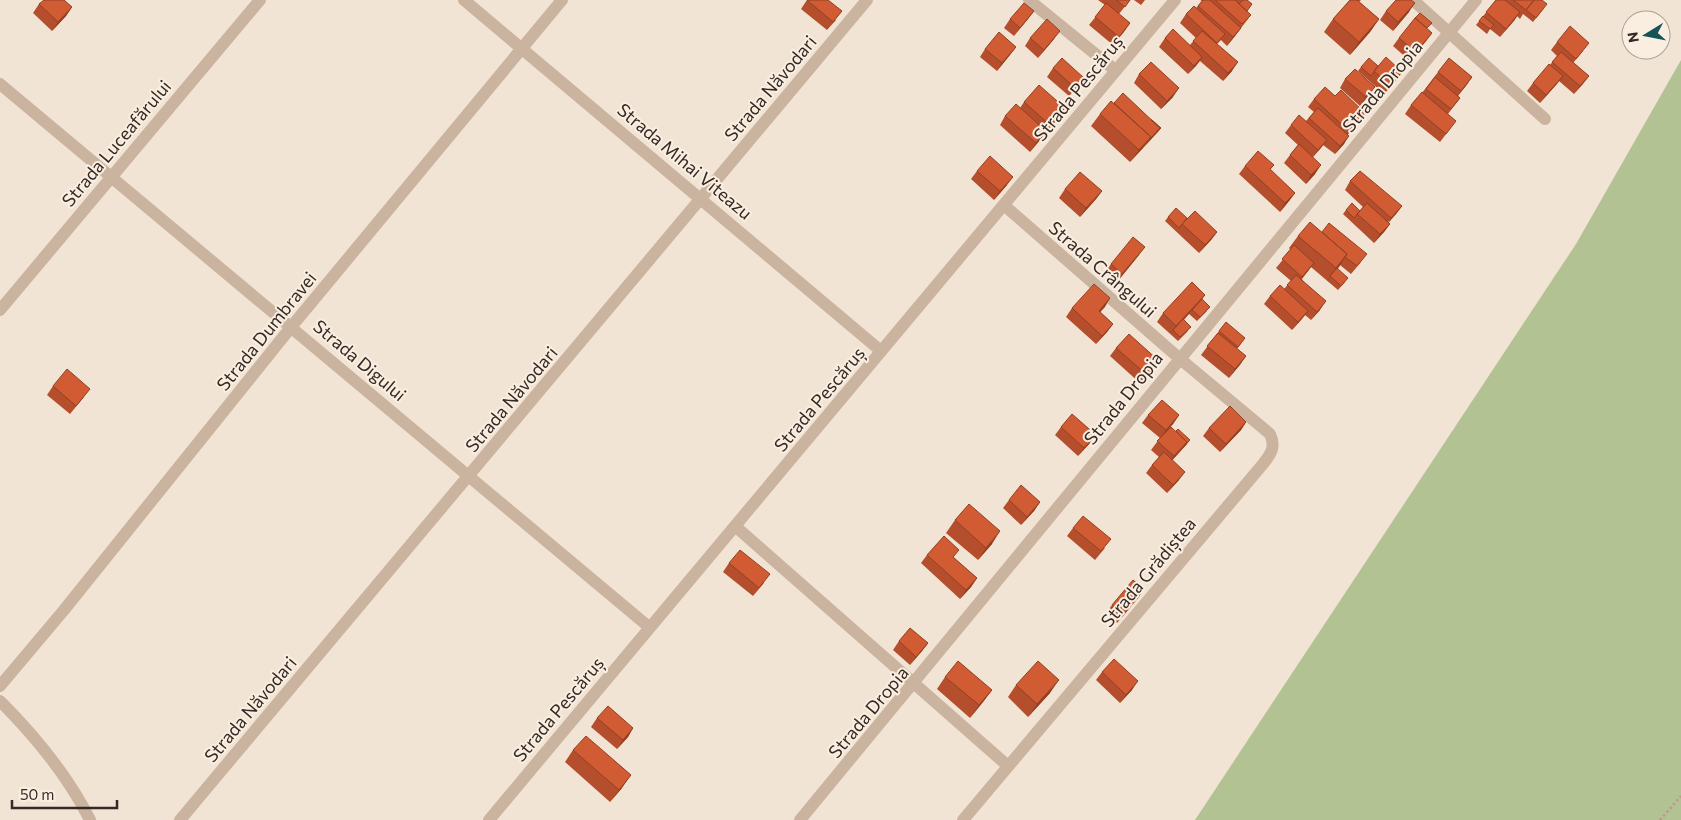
<svg xmlns="http://www.w3.org/2000/svg" width="1681" height="820" font-family="Commissioner,sans-serif">
	<style>
		.green { fill: #b2c293 }
		.lines { fill: none; stroke-linecap: round; stroke-linejoin: round }
		.path { stroke: #b79d8a; stroke-width: 2.5; stroke-dasharray: 2.5 2.5; stroke-linecap: butt }
		.minor { stroke: #cbb49f; stroke-width: 12 }
		.wall { fill: #b44e2c }
		.shaded-wall { fill: #924024 }
		.building { fill: #d15b33; stroke: #924024 }
		.labels { text-anchor: middle; dominant-baseline: central; stroke-width: 4; stroke-linejoin: round; paint-order: stroke }
		.street-label { font-size: 18px; fill: #342924; stroke: #faeee0 }
	</style>
	<rect width="100%" height="100%" fill="#f2e4d4"/>
	<path class="green" d="M1681,60V820H1195L1576,244Z"/>
	<g class="lines">
		<path class="path" d="M1660,820L1681,796"/>
		<path class="minor" d="M464,0L881,351
			M1029,0L1115,70
			M1413,0L1545,119
			M0,84L649,627
			M0,310L260,0
			M735,526L1008,766
			M0,686L64,610L292,326L562,0
			M0,701C35,736 68,776 90,820
			M180,820L867,0
			M489,820L1175,0
			M800,820L1476,0
			M963,820L1263,464C1271,454 1276,447 1270,434L1179,358L1005,206"/>
	</g>
	<path class="wall" d="M807,0L836,20L827,30L801,9Z
		M1098,0H1130L1119,14L1130,23L1113,45L1089,25L1105,5Z
		M1134,0H1145L1141,5Z
		M1200,0H1247V11L1251,15L1235,36L1227,46L1221,40L1217,44L1232,71L1223,81L1200,61L1188,74L1159,47L1165,38L1190,45L1196,38L1180,23L1186,14L1196,8L1202,1Z
		M1350,0H1361L1359,2L1379,19L1370,32L1350,55L1324,32L1333,19Z
		M1496,0H1542L1544,8L1533,22L1523,14L1520,19L1517,16L1500,37L1490,29L1487,34L1476,25Z
		M39,4L72,7L66,16L52,31L33,13Z
		M1034,11L1014,36L1004,28L1010,19Z
		M1386,11L1409,12L1393,31L1380,20Z
		M1427,29L1432,33L1426,41L1410,61L1393,46L1399,38Z
		M1030,38L1054,39L1038,58L1025,46Z
		M1557,42L1583,51L1573,63L1589,76L1574,94L1559,81L1540,103L1527,91L1533,83L1550,65L1557,56L1551,50Z
		M1016,47L997,71L980,57L985,49Z
		M1378,66L1402,72L1396,80L1384,94L1358,71L1361,67Z
		M1053,68L1084,78L1078,86L1069,96L1047,77Z
		M1438,72L1472,77L1458,96L1460,98L1448,114L1450,129L1440,142L1405,114L1411,105L1422,93Z
		M1139,74L1173,97L1161,109L1134,83Z
		M1345,79L1369,95L1360,106L1340,88Z
		M1335,96L1365,113L1360,122L1348,134L1344,144L1335,154L1323,145L1313,157L1315,174L1306,184L1284,163L1290,155L1298,145L1285,133L1291,125L1306,121L1314,112L1308,107L1314,99Z
		M1024,102L1065,108L1059,117L1030,152L1000,125L1005,116L1020,108Z
		M1114,103L1151,120L1161,128L1158,132L1130,162L1091,126L1100,114Z
		M1274,165L1270,170L1295,193L1289,201L1280,212L1239,174L1245,166Z
		M977,171L1007,185L994,200L971,179Z
		M1350,181L1402,206L1396,214L1388,222L1390,224L1384,232L1374,243L1343,214L1346,210L1360,211L1363,207L1345,190Z
		M1065,189L1102,191L1096,199L1080,217L1059,198Z
		M1168,217L1187,218L1217,232L1211,240L1199,253L1165,221Z
		M1322,232L1361,262L1351,274L1340,265L1337,269L1345,282L1338,290L1311,267L1302,279L1320,310L1311,320L1305,315L1292,330L1264,304L1270,296L1284,289L1291,281L1276,268L1291,250L1289,248L1298,236Z
		M1139,255L1117,282L1105,272L1111,264Z
		M1205,295L1202,299L1207,311L1197,321L1189,314L1184,320L1188,331L1178,341L1157,322L1163,313Z
		M1110,298L1100,312L1113,324L1107,332L1096,344L1066,317L1072,308Z
		M1219,331L1245,338L1237,349L1246,356L1229,378L1201,355Z
		M1116,348L1159,361L1153,370L1141,384L1110,356Z
		M53,386L84,397L70,414L47,395Z
		M1148,415H1179L1173,424L1163,435L1187,444L1172,460L1179,480L1167,493L1146,473L1152,465L1159,457L1151,450L1160,438L1142,423Z
		M1246,422L1241,430L1220,452L1203,436L1209,428Z
		M1061,427L1090,443L1078,456L1055,435Z
		M1009,500L1040,502L1034,511L1021,525L1003,508Z
		M955,520L992,544L978,560L946,533Z
		M1073,528L1105,548L1095,560L1067,536Z
		M927,555L954,558L977,578L971,587L960,599L921,563Z
		M729,563L764,583L753,596L723,572Z
		M1144,589L1138,598L1117,623L1106,613L1112,605Z
		M899,641L928,643L922,651L910,665L893,650Z
		M1102,672L1132,690L1120,703L1096,680Z
		M945,677L992,690L983,702L970,718L937,689Z
		M1016,685L1050,693L1028,717L1008,697Z
		M597,718L633,728L628,737L617,749L591,727Z
		M573,750L622,788L610,802L565,762Z"/>
	<path class="shaded-wall" d="M1415,3L1409,12L1393,31L1398,22Z
		M72,7L66,16L52,31L58,22Z
		M1034,11L1028,19L1014,36L1020,28Z
		M1520,12L1514,21L1500,37L1506,29Z
		M1379,19L1370,32L1350,55L1359,42Z
		M1130,23L1124,32L1113,45L1119,37Z
		M1241,28L1235,36L1227,46L1233,37Z
		M1060,31L1054,39L1038,58L1044,50Z
		M1432,33L1426,41L1410,61L1416,52Z
		M1016,47L1010,55L997,71L1002,63Z
		M1202,57L1196,66L1188,74L1194,66Z
		M1238,62L1232,71L1223,81L1228,73Z
		M1402,72L1396,80L1384,94L1390,86Z
		M1563,76L1557,84L1540,103L1546,95Z
		M1589,76L1583,84L1574,94L1580,86Z
		M1472,77L1466,86L1455,99L1461,91Z
		M1084,78L1078,86L1069,96L1075,88Z
		M1375,87L1369,95L1360,106L1366,97Z
		M1179,88L1173,97L1161,109L1167,101Z
		M1065,108L1059,117L1030,152L1036,143Z
		M1365,113L1360,122L1343,139L1349,131Z
		M1160,128H1161L1144,147L1150,139Z
		M1349,136L1344,144L1335,154L1340,146Z
		M1151,137L1142,149L1130,162L1139,150Z
		M1327,140L1321,148L1312,158L1318,150Z
		M1321,165L1315,174L1306,184L1311,175Z
		M1013,177L1007,185L994,200L1000,191Z
		M1102,191L1096,199L1080,217L1086,208Z
		M1295,193L1289,201L1280,212L1285,203Z
		M1402,206L1396,214L1385,227L1391,218Z
		M1390,224L1384,232L1374,243L1380,234Z
		M1217,232L1211,240L1199,253L1205,245Z
		M1145,247L1139,255L1117,282L1122,274Z
		M1347,254L1339,267L1327,281L1336,268Z
		M1314,263L1308,271L1296,285L1302,277Z
		M1205,295L1199,303L1192,310L1170,334L1176,326Z
		M1110,298L1105,307L1093,320L1099,311Z
		M1326,301L1320,310L1311,320L1317,312Z
		M1308,311L1302,319L1292,330L1298,322Z
		M1113,324L1107,332L1096,344L1102,336Z
		M1246,356L1240,365L1229,378L1235,369Z
		M1159,361L1153,370L1141,384L1147,375Z
		M1179,415L1173,424L1160,438L1166,430Z
		M1246,422L1241,430L1220,452L1226,444Z
		M1096,435L1090,443L1078,456L1084,448Z
		M1190,440L1187,444L1168,465L1174,456Z
		M1185,472L1179,480L1167,493L1173,485Z
		M1040,502L1034,511L1021,525L1027,517Z
		M1000,531L992,544L978,560L986,548Z
		M977,578L971,587L960,599L966,590Z
		M1144,589L1138,598L1117,623L1123,615Z
		M928,643L922,651L910,665L916,657Z
		M1059,680L1050,693L1028,717L1037,704Z
		M1138,681L1132,690L1120,703L1126,695Z
		M992,690L983,702L970,718L979,705Z
		M633,728L628,737L617,749L623,740Z
		M631,775L622,788L610,802L619,790Z"/>
	<path class="building" d="M44,0H64L72,7L58,22L39,4Z
		M807,0H828L842,11L833,22Z
		M1116,0H1130L1125,7Z
		M1203,0H1210L1241,28L1233,37L1198,6Z
		M1215,0H1235L1251,15L1242,24Z
		M1243,0H1247L1252,4L1247,11L1239,4Z
		M1350,0H1357L1379,19L1359,42L1333,19Z
		M1396,0H1411L1415,3L1398,22L1386,11Z
		M1496,0H1505L1520,12L1506,29L1486,12Z
		M1513,0H1534L1526,10Z
		M1534,0H1542L1547,4L1536,18L1526,10Z
		M1024,3L1034,11L1020,28L1010,19Z
		M1106,3L1130,23L1119,37L1095,17Z
		M1194,6L1225,34L1217,43L1186,14Z
		M1420,13L1432,23L1427,28L1415,18Z
		M1483,16L1494,25L1490,29L1479,21Z
		M1415,18L1432,33L1416,52L1399,38Z
		M1047,19L1060,31L1044,50L1030,38Z
		M1570,26L1589,43L1576,59L1557,42Z
		M1173,29L1202,57L1194,66L1165,38Z
		M1202,31L1238,62L1228,73L1193,41Z
		M999,32L1016,47L1002,63L985,49Z
		M1561,52L1589,76L1580,86L1552,62Z
		M1386,57L1402,72L1390,86L1374,71Z
		M1062,58L1084,78L1075,88L1053,68Z
		M1369,58L1378,66L1371,76L1361,67Z
		M1449,58L1472,77L1461,91L1438,72Z
		M1151,62L1179,88L1167,101L1139,74Z
		M1549,64L1563,76L1546,95L1533,83Z
		M1355,69L1375,87L1366,97L1345,79Z
		M1435,77L1460,98L1451,109L1426,89Z
		M1039,85L1065,108L1050,125L1024,102Z
		M1325,87L1335,96L1341,90L1365,113L1349,131L1314,99Z
		M1422,92L1456,121L1446,134L1411,105Z
		M1123,93L1160,128L1150,139L1151,137L1114,103Z
		M1111,101L1151,137L1139,150L1100,114Z
		M1016,104L1046,131L1036,143L1005,116Z
		M1318,108L1349,136L1340,146L1309,118Z
		M1299,115L1327,140L1318,150L1291,125Z
		M1151,120H1152L1161,128L1157,132L1160,128Z
		M1299,144L1321,165L1311,175L1290,155Z
		M1258,151L1274,165L1270,169L1295,193L1285,203L1245,166Z
		M990,156L1013,177L1000,191L977,171Z
		M1360,171L1402,206L1391,218L1350,181Z
		M1080,172L1102,191L1086,208L1065,189Z
		M1352,203L1360,211L1354,218L1346,210Z
		M1367,203L1390,224L1380,234L1357,214Z
		M1176,208L1187,218L1179,228L1168,217Z
		M1195,211L1217,232L1205,245L1182,224Z
		M1310,222L1347,254L1336,268L1298,236Z
		M1329,223L1367,254L1357,266L1345,257L1347,254L1322,232Z
		M1133,237L1145,247L1122,274L1111,264Z
		M1294,245L1314,263L1302,277L1282,259Z
		M1337,268L1348,278L1341,286L1330,276Z
		M1296,275L1326,301L1317,312L1287,285Z
		M1192,282L1205,295L1176,326L1163,313Z
		M1094,284L1110,298L1099,311L1113,324L1102,336L1072,308Z
		M1280,285L1308,311L1298,322L1270,296Z
		M1202,299L1210,307L1200,317L1192,310Z
		M1183,319L1191,327L1180,337L1173,330Z
		M1226,322L1245,338L1238,347L1219,331Z
		M1218,333L1246,356L1235,369L1207,346Z
		M1129,334L1159,361L1147,375L1116,348Z
		M67,369L90,389L76,406L53,386Z
		M1162,400L1179,415L1166,430L1148,415Z
		M1230,406L1246,422L1226,444L1209,428Z
		M1072,414L1096,435L1084,448L1061,427Z
		M1171,427L1187,442L1174,456L1157,441Z
		M1178,429L1190,440L1184,446L1187,442L1176,431Z
		M1164,452L1185,472L1173,485L1152,465Z
		M1021,485L1040,502L1027,517L1009,500Z
		M969,504L1000,531L986,548L955,520Z
		M1083,516L1111,539L1101,551L1073,528Z
		M944,536L959,550L953,557L977,578L966,590L927,555Z
		M740,550L770,574L759,588L729,563Z
		M1133,580L1144,589L1123,615L1112,605Z
		M910,628L928,643L916,657L899,641Z
		M1114,659L1138,681L1126,695L1102,672Z
		M958,661L992,690L979,705L945,677Z
		M1038,661L1059,680L1037,704L1016,685Z
		M608,706L633,728L623,740L597,718Z
		M586,736L631,775L619,790L573,750Z"/>
	<g class="labels">
		<g class="street-label">
			<text transform="translate(1382 86) rotate(-50)">Strada Dropia</text>
			<text transform="translate(770 88) rotate(-50)">Strada Năvodari</text>
			<text transform="translate(1078 88) rotate(-51)">Strada Pescăruș</text>
			<text transform="translate(116 143) rotate(-50)">Strada Luceafărului</text>
			<text transform="translate(685 161) rotate(40)">Strada Mihai Viteazu</text>
			<text transform="translate(1103 269) rotate(41)">Strada Crângului</text>
			<text transform="translate(266 331) rotate(-51)">Strada Dumbravei</text>
			<text transform="translate(360 360) rotate(40)">Strada Digului</text>
			<text transform="translate(1123 398) rotate(-51)">Strada Dropia</text>
			<text transform="translate(511 399) rotate(-50)">Strada Năvodari</text>
			<text transform="translate(819 399) rotate(-50)">Strada Pescăruș</text>
			<text transform="translate(1148 572) rotate(-50)">Strada Grădiștea</text>
			<text transform="translate(250 709) rotate(-50)">Strada Năvodari</text>
			<text transform="translate(558 709) rotate(-50)">Strada Pescăruș</text>
			<text transform="translate(868 712) rotate(-50)">Strada Dropia</text>
		</g>
	</g>
	<g transform="translate(1646 35) rotate(260)"><circle r="24" fill="#faeee0" stroke="#ab9f95"/>
	<path d="M0-4L9 19L0 12L-9 19Z" fill="#165358"/>
	<text y="-8" font-size="14" font-weight="bold" text-anchor="middle" fill="#342924">N</text>
	</g>
	<path d="M12 800v8h105v-8" fill="none" stroke="#342924" stroke-width="2.5"/>
	<text x="20" y="800" font-size="15" fill="#342924" stroke="#faeee0" stroke-width="4" paint-order="stroke">50 m</text>
</svg>
